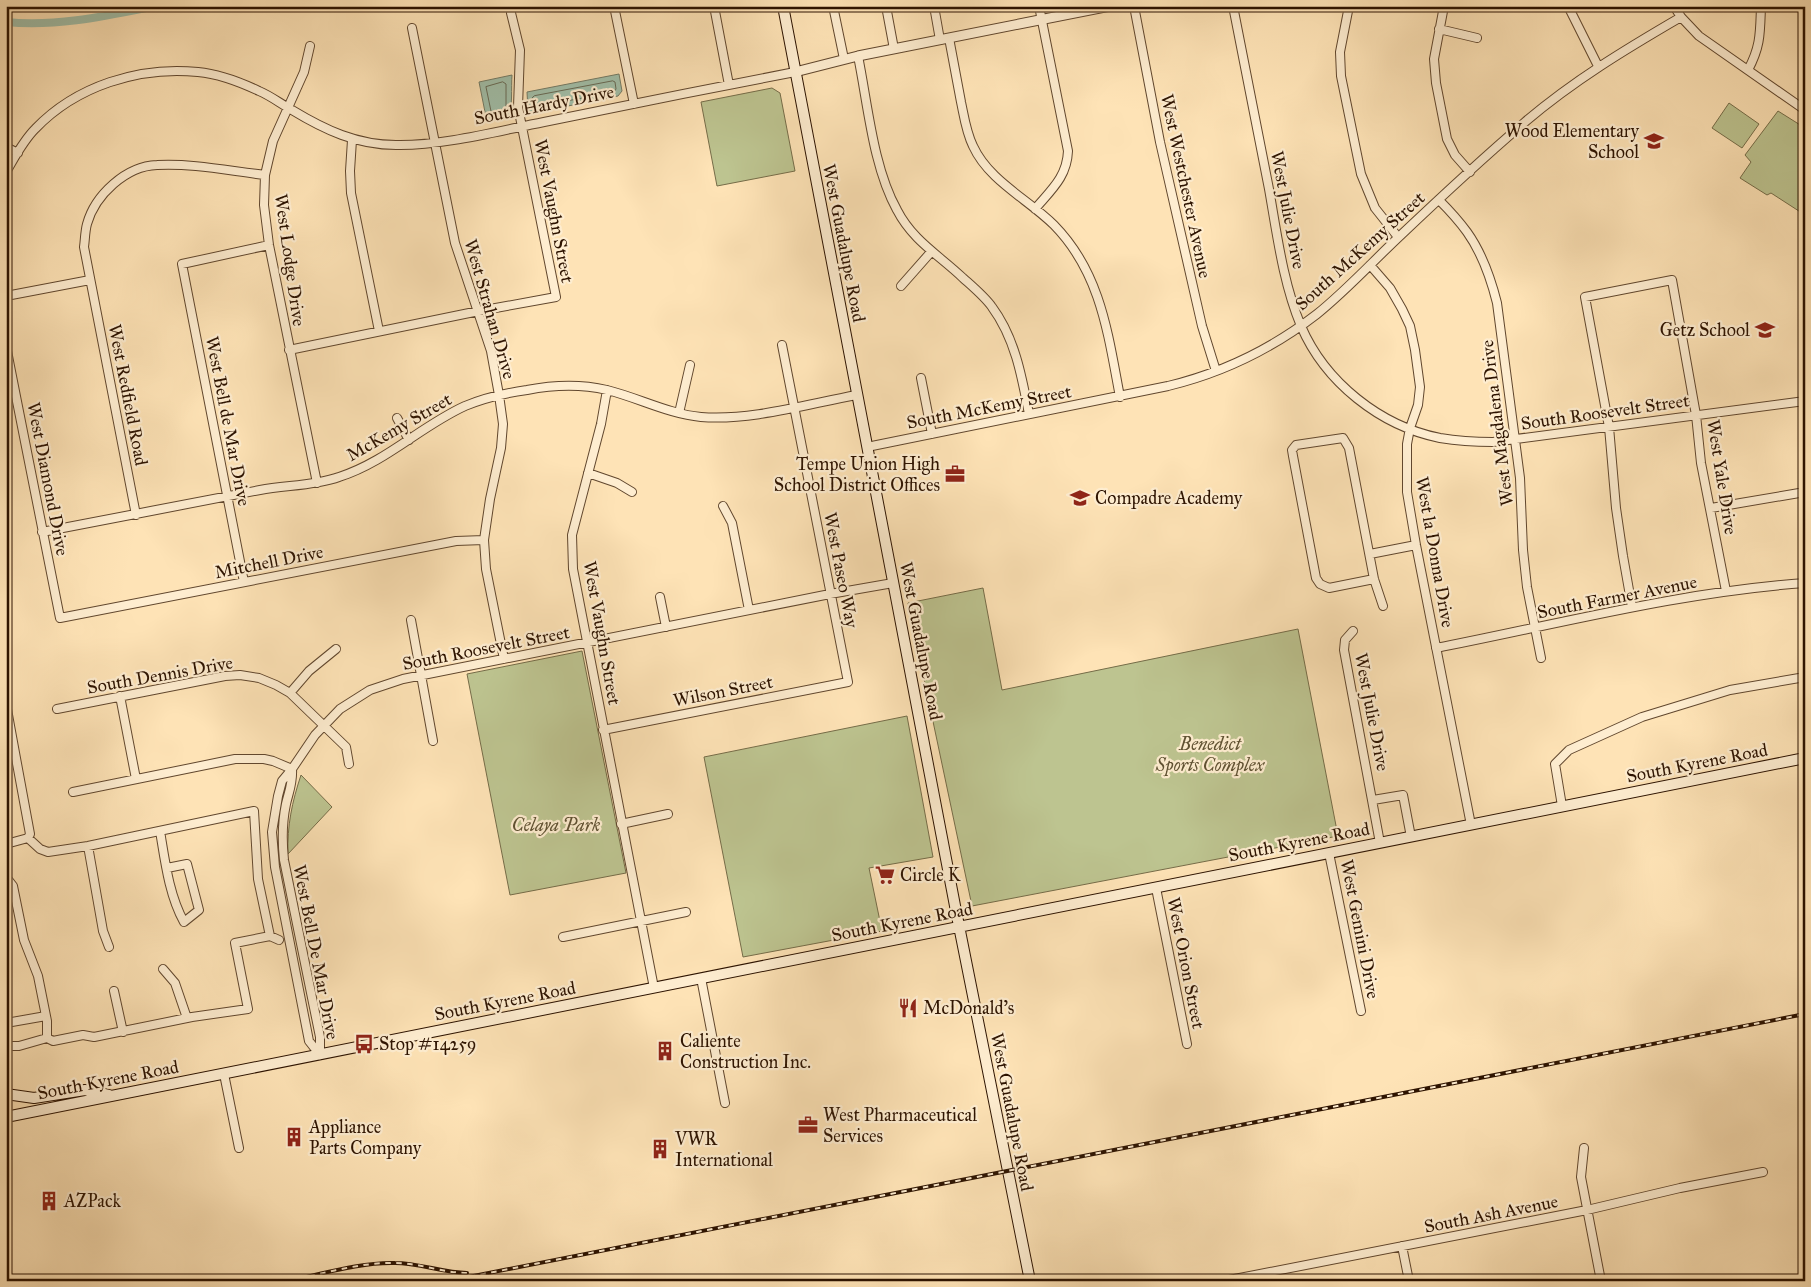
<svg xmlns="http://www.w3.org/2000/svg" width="1811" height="1287" font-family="'IM FELL Great Primer',serif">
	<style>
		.green { fill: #bdc490; stroke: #756c48 }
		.water { fill: #a1bfa9; stroke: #737a65 }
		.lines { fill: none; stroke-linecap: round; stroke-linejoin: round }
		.shore { stroke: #676954; stroke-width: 1 }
		.canal { stroke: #a1bfa9; stroke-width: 8 }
		.minor-casing { stroke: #61472e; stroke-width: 10 }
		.tertiary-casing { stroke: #61472e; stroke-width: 11 }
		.secondary-casing { stroke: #2d1300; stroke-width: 12 }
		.minor { stroke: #feedd0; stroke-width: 8 }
		.tertiary { stroke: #feedd0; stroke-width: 9 }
		.secondary { stroke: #feedd0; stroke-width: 10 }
		.rail-casing { stroke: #2d1300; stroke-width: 4 }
		.rail { stroke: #feedd0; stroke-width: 2; stroke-dasharray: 5.5; stroke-linecap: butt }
		.labels { text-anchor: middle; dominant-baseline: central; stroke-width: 4.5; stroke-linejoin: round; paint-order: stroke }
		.street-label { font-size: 18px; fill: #2d1300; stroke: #feedd0 }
		.poi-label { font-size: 18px; fill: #2d1300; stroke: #feedd0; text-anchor: start }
		.park-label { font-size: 18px; font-style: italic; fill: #5f5132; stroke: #feedd0 }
	</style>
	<rect width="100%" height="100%" fill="#fee3b6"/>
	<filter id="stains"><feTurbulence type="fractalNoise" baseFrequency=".004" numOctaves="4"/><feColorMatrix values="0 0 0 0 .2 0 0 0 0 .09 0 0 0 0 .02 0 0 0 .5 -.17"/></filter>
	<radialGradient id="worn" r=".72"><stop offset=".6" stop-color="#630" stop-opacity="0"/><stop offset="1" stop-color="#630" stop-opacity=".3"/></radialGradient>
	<path class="green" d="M772,88L780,93L795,171L717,186L701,102Z
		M1729,103L1759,124L1742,148L1712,128Z
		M1778,111L1805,128V215L1771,193L1767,195L1740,178L1751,162L1745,155Z
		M983,588L1002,690L1298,629L1338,836L972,906L908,603Z
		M582,651L626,873L510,895L467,674Z
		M907,716L933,857L869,868L882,931L743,957L704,757Z
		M301,775L332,807L288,854C287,826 292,802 301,775Z"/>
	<path class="water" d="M619,74L622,91L618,96L533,113L528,110L527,92Z
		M512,75C511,86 513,111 508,118L487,122L479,82Z"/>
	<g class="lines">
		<path class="shore" d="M613,81L615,82L616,89L614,92L535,107L532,106V98L534,96Z
			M503,82L506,84V111L504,114L492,116L486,87Z"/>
		<path class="canal" d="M6,22C57,27 106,16 156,6"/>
		<defs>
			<path id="minor" d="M614,6L634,104
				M714,6L729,85
				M833,6L844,59
				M886,6L894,49
				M934,6L940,40
				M1134,6L1160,142L1202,326L1216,371
				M1233,6C1245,67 1257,128 1269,189C1277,234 1283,283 1301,326C1325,382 1380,426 1440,438C1458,441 1476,442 1493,442L1805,401
				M1349,6L1340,52L1341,76L1361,174L1375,208L1398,237
				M1444,6L1434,59L1436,83L1447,139L1455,155L1470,172
				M1568,6L1598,66
				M1674,6L1681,17L1699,36L1805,110
				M412,28L455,243L491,351L499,395L503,424L501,448L490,499L484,540L486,569L504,659
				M1439,29L1477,38
				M949,38C953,59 957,80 961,102C964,116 966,132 973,146C989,181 1028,199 1054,225C1101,273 1108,334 1120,397
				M310,46L304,72L273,141L265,175L264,205L269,245L317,483
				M858,56C868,105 873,167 897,210C913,241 939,255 963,278C973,287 985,297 992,307C1015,338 1022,377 1029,414
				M1748,70C1761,46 1760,32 1761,6
				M352,140L350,171L351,193L379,331
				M6,147L18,153
				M6,172C15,157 23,141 35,129C76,86 139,66 198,72C220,74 240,82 259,91C271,96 281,104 292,110C325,130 357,145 396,145C442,146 498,131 544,122C628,105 711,88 795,72
				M1439,200C1449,210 1459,221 1467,232C1482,253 1491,279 1497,303L1520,478L1523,550L1527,587L1541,658
				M1035,209C1051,190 1067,177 1068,151L1039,6
				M1370,265L1390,288L1402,309L1410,326L1415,350L1420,387L1418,405L1410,428L1407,444V492L1416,545L1471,825
				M901,286L931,252
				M6,296L90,280
				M6,346L60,618L456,541L484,540
				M289,350L479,311L556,297L518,107L520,50L511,13
				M921,378L932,434
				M607,390L601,424L572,535L573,569L654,988
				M679,413L690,365
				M397,418L409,440
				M867,447L1168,386C1222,373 1273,348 1317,314C1347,290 1374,260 1402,234C1442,196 1483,158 1525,122C1573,81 1626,49 1681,17
				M588,473L617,483L632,492
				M723,506L732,523L749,610
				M1711,508L1805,492
				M136,515L84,247C85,240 85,231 87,224C95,195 126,166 157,165C192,163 230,171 265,175
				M42,532C115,518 187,504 260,490C286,485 314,486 339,477C386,462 421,426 465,406C484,398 506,393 527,390C553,385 581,384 607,390C639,398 669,414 701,417C751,421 807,404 857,395
				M1370,554L1416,545
				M1374,579L1329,588L1320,584L1316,578L1293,456L1292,450L1296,445L1343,438L1349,448L1374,579L1383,606
				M244,582L182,264L269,245
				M660,597L666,627
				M1632,607L1623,556L1616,508L1609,427L1585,297L1672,280L1696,415L1701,463L1726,591
				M411,620L433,741
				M1353,631L1345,640L1344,650L1380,843
				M1436,648C1559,624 1680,592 1805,583
				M290,693L309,671L336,649
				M120,696L136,779
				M6,704L30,834L28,838L6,844
				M57,709L225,676L240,675L259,678L276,685L290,693L346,747L349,764
				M603,730L848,682L782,345
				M292,769C293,783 289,791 286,804C282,823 282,841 284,860L320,1037V1054
				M73,792L235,759H264L273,761L292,769
				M1373,800L1403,795L1411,837
				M1562,806L1555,764L1569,750L1642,717L1730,690L1805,677
				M621,824L668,814
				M160,831C165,861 169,895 184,922L199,910L187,864L167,868
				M28,838L40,849L48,852L88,846L254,811L258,879L270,936
				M88,846L103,931L109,947
				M1329,853L1361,1011
				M6,877L13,886L24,940L38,976L47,1021V1038
				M1156,888L1187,1044
				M563,937L686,912
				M163,969L175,983L187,1018
				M701,978L725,1103
				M114,991L123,1032
				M6,1023L46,1016
				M6,1046H19L47,1038L53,1041L83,1035L94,1037L192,1017L248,1009L235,943L270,936L279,940
				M320,1055L309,1041L275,867L272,832L278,796L282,781L292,769L315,735L340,709L370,690L403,679L830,594L893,583
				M224,1074L239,1148
				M1584,1148L1581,1177L1601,1281
				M1402,1246L1409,1281
				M1224,1281L1587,1210L1680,1188L1763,1172"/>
			<path id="tertiary" d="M795,72L858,56L1110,6"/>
			<path id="secondary" d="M783,6L956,911L1030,1281
				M6,1094L34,1098L85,1090L109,1095
				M6,1117L1805,758"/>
		</defs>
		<use href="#minor" class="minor-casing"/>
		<use href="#tertiary" class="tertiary-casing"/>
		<use href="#secondary" class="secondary-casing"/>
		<use href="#minor" class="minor"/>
		<use href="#tertiary" class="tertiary"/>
		<use href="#secondary" class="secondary"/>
		<defs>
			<path id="rail" d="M288,1281C322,1274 361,1262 395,1263C420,1263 443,1273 467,1273
				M448,1281L1805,1014"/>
		</defs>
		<use href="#rail" class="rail-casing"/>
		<use href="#rail" class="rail"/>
	</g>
	<defs>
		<symbol id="school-bare" viewBox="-9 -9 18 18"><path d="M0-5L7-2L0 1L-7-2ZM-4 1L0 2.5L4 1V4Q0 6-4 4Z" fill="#8f2418" stroke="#feedd0" stroke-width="2.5" paint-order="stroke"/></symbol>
		<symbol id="office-bare" viewBox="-9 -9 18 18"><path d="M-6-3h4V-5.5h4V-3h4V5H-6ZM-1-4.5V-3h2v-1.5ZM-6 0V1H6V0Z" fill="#8f2418" stroke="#feedd0" stroke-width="2.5" paint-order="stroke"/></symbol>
		<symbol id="supermarket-bare" viewBox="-9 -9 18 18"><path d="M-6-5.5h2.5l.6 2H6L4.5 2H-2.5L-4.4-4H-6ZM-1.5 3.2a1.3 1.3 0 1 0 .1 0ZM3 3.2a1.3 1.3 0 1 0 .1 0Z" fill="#8f2418" stroke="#feedd0" stroke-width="2.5" paint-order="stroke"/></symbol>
		<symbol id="restaurant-bare" viewBox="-9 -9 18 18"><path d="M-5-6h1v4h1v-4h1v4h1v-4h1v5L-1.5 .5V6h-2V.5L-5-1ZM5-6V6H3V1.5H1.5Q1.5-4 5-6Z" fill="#8f2418" stroke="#feedd0" stroke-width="2.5" paint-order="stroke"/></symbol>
		<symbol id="bus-bare" viewBox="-9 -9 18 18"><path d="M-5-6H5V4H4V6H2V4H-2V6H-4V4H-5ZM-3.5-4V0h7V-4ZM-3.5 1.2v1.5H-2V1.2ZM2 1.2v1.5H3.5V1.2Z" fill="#8f2418" stroke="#feedd0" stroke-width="2.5" paint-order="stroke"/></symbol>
		<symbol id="building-bare" viewBox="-9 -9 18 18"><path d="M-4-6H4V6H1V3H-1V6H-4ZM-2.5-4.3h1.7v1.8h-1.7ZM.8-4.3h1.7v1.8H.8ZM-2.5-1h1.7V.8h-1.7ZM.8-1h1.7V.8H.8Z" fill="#8f2418" stroke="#feedd0" stroke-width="2.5" paint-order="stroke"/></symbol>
	</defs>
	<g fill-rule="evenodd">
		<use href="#school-bare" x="1640" y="127" width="28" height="28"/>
		<use href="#school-bare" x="1751" y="316" width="28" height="28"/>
		<use href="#office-bare" x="941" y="460" width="28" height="28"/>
		<use href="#school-bare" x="1066" y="484" width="28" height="28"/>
		<use href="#supermarket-bare" x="871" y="861" width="28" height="28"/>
		<use href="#restaurant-bare" x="894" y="994" width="28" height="28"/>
		<use href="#bus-bare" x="350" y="1030" width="28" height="28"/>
		<use href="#building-bare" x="651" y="1037" width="28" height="28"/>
		<use href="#office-bare" x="794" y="1111" width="28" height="28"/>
		<use href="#building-bare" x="280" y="1123" width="28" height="28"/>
		<use href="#building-bare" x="646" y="1135" width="28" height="28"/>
		<use href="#building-bare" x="35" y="1187" width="28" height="28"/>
	</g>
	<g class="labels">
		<g class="street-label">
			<text transform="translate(544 105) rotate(-11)">South Hardy Drive</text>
			<text transform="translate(1186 186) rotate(78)">West Westchester Avenue</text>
			<text transform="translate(1288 210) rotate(79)">West Julie Drive</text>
			<text transform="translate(554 211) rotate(79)">West Vaughn Street</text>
			<text transform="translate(844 243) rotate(79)">West Guadalupe Road</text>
			<text transform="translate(1360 251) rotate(-42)">South McKemy Street</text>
			<text transform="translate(290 260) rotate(82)">West Lodge Drive</text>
			<text transform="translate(490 309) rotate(74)">West Strahan Drive</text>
			<text transform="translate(128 395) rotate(79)">West Redfield Road</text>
			<text transform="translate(989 407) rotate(-11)">South McKemy Street</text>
			<text transform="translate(1605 412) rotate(-8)">South Roosevelt Street</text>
			<text transform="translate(228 421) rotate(79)">West Bell de Mar Drive</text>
			<text transform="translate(1497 423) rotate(-97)">West Magdalena Drive</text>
			<text transform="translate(399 427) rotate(-30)">McKemy Street</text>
			<text transform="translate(1722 477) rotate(81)">West Yale Drive</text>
			<text transform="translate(48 479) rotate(79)">West Diamond Drive</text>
			<text transform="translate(1435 552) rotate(80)">West la Donna Drive</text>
			<text transform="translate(269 562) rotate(-11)">Mitchell Drive</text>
			<text transform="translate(841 570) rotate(79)">West Paseo Way</text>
			<text transform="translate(1617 597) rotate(-11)">South Farmer Avenue</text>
			<text transform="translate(602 633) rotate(80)">West Vaughn Street</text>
			<text transform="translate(921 641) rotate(79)">West Guadalupe Road</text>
			<text transform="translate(486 648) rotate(-11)">South Roosevelt Street</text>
			<text transform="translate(160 675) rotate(-10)">South Dennis Drive</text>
			<text transform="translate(723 691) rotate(-11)">Wilson Street</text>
			<text transform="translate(1372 712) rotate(79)">West Julie Drive</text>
			<text transform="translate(1697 763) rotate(-11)">South Kyrene Road</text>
			<text transform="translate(1299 842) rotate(-11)">South Kyrene Road</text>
			<text transform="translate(902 922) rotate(-11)">South Kyrene Road</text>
			<text transform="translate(1360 929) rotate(79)">West Gemini Drive</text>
			<text transform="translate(316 952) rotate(79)">West Bell De Mar Drive</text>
			<text transform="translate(1186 963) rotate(79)">West Orion Street</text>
			<text transform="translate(505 1001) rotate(-11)">South Kyrene Road</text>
			<text transform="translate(108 1080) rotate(-11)">South Kyrene Road</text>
			<text transform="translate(1012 1112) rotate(79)">West Guadalupe Road</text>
			<text transform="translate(1491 1214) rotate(-11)">South Ash Avenue</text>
		</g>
		<g class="poi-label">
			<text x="1639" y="131" text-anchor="end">Wood Elementary<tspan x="1639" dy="21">School</tspan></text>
			<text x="1750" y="330" text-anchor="end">Getz School</text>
			<text x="940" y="464" text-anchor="end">Tempe Union High<tspan x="940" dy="21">School District Offices</tspan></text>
			<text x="1095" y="498">Compadre Academy</text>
			<text x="900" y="875">Circle K</text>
			<text x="923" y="1008">McDonald's</text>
			<text x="680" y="1041">Caliente<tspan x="680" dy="21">Construction Inc.</tspan></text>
			<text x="379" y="1044">Stop #14259</text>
			<text x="823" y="1115">West Pharmaceutical<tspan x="823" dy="21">Services</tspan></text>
			<text x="309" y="1127">Appliance<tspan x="309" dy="21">Parts Company</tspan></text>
			<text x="675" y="1139">VWR<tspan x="675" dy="21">International</tspan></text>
			<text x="64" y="1201">AZPack</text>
		</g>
		<g class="park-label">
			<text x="1210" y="744">Benedict<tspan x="1210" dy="21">Sports Complex</tspan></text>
			<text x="556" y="825">Celaya Park</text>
		</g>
	</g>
	<rect width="1811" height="1287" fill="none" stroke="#fee3b6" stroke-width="25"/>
	<rect x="8" y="8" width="1796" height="1272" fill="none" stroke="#2d1300" stroke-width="2.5"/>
	<rect x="12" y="12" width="1786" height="1262" fill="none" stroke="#2d1300"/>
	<rect width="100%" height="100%" filter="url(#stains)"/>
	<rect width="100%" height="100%" fill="url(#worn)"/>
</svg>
